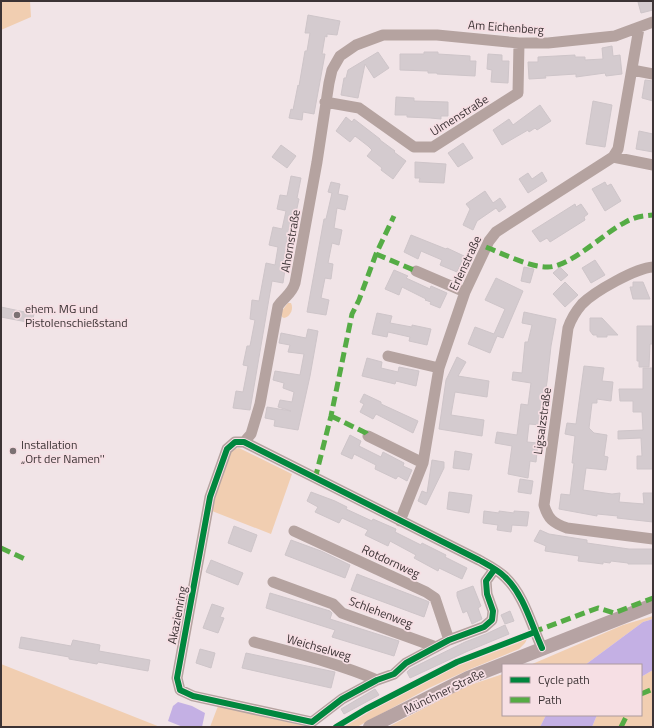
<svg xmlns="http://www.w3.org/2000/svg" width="654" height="728" font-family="'Titillium Web',sans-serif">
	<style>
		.green { fill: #f1ceb1 }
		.water { fill: #c4b0e4 }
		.building { fill: #d4cbcf; stroke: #cec5c9 }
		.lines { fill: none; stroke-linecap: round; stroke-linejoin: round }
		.minor { stroke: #b5a3a0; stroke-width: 11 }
		.major { stroke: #b6a3a3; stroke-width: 14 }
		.quiet { stroke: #55ac45; stroke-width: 5; stroke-dasharray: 10 5; stroke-linecap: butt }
		.cycleway-casing { stroke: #f6dfe4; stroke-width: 8 }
		.cycleway { stroke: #00873e; stroke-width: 6 }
		.poi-dot { fill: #7b7173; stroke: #f6dfe4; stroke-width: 1.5 }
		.labels { text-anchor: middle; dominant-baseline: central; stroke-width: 3.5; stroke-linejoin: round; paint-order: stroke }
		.street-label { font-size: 12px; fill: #3c3335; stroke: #f6dfe4 }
		.poi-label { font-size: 12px; fill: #3c3335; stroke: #f6dfe4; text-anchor: start }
	</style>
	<rect width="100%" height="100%" fill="#f1e4e7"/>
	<path class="green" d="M1,1H30L31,17L1,30Z
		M288,303H291C294,309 290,317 284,318L282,317L281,312Z
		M239,448L292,474L271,534L212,511L215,497L229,455L234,449Z
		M653,616V619L643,622L585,665H530L623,625Z
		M525,637H528L525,643L519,649L468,670L429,688L357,727H340L432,677L454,666Z
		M1,664L155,725L160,727H1Z
		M653,670V727H592L597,715H641V677Z
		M503,674V715H546L540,727H388L467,686Z
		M218,706L309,727H210Z"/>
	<path class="water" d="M653,619V670L641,677V665H585L643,622Z
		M178,702L192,706L205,713L202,727H183L168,721L173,706Z
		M546,715H597L592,727H540Z"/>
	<path class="building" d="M644,1H653V10L641,13L638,2Z
		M308,15L340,21L337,35L327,34V37L325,36L322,54H325L314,114L303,112L302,120L289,118L291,109L293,110L298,85L299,86L305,51H307L310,33H305Z
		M612,46L613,56L620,55L622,74L606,76L605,73L576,77V74L545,76L546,78L529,79L528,62H538V57L575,55V57H585V60L603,59L602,48Z
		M378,52L389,68L374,78L365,64L358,98L341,95L344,78H346L348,70Z
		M424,52H438V54L470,56V61H476L475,76L437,74V73H428V71L400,70V54H424Z
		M488,54L502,55V61H509L508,83L491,82L492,70L487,69Z
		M645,80L653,81V101L642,98Z
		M396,97L414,98V101L448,102V116H441V119L430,118L407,117V115H395Z
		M593,101L612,105L605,147L586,144Z
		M540,105L551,121L537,130L535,128L529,132L528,130L502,145L493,130L509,119L513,125Z
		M346,117L352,122L354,119L380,139V140L395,151L394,152L406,161L393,179L381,170L382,168L367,156L372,150L368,146L355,136L350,142L336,131Z
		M639,131L653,134V152L636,149Z
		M463,143L473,158L458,167L448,153Z
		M281,145L296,156L287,168L272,157Z
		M415,162L446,164L444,183L419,182L420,178H415Z
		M542,172L547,181L528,193L519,179L528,173L532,179Z
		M291,176L301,178L297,198L299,199L292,231H293L289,249H288L283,283L272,281L250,410L233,408L236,391L243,392L248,366L243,365L247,346H250L255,320L250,319L252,300L259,301L266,263L275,265L278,247L269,245L273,227L282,229L286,211L277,209L280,195L287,196Z
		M331,182L340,184L338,194L348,196L345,210L337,208L334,228L342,230L339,245L332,243L328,263L333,264L331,279L325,278L321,298L329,300L326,315L307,312L324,219H326L332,193L328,192Z
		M605,182L607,186L611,184L621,201L605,211L592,189Z
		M485,191L493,203L500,198L506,207L499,212L496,208L477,221L473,230L463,225L470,209L466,204Z
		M575,204L576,207L581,204L588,214L584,217L585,220L550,242L547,238L540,242L532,231Z
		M411,235L446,249L447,248L464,256L457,272L440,265L442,260L421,251L418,259L404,252Z
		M595,260L605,275L591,283L582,268Z
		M524,267L534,269L530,283L521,281Z
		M560,267L568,275L561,281L553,273Z
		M394,270L408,276L406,278L417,283L430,289L431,286L447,293L440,308L430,304L431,302L425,300L426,299L402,287L399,295L385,289Z
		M496,278L523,291L503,338L497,336L490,353L468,344L475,327L494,334L505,309L485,300Z
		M565,282L578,295L565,307L553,294Z
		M633,282H643L650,299H633L630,287H633Z
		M1,307L34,314L32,323L1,317Z
		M524,312L556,319L551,346L547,382L540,425L529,424L527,442L538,443L536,462L530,461L528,478L508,474L512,446L495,443L497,432L517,435L521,404L528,405L531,383L512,380L513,372L522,373L525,342H528L532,325L522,323Z
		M377,313L392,316L390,323L412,327V325L431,329L427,345L409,341L410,337L388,332L387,337L372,334Z
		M590,318H602L618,335H607V337H597V335H593L590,331Z
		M637,326H653V344H650L649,367H639V361H637Z
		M308,329L318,331L310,376L298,430L274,426L275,420L265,418L267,407L291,411L278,407L280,400L292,402L294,392L283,388L284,383L273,380L275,371L300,375L304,354L288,352L290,345L279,343L281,333L306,338Z
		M457,357L466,362L458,376L489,381L487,397L455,392L451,415L484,420L482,436L439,429L446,380Z
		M367,358L382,362L381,368L398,372L399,367L419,371L416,386L396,381L395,384L362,376Z
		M584,366L604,368L602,381L613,382L611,401L597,399V403H592L589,428L594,433L607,435L604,456L608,457L606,470L586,468L583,490L612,494L620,493L619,502L644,504L643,493H653V522L617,518L618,516L597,514V516L559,509L561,494L570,495L574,463H572L575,436L565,434L567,423L576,424Z
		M643,368H653V469H637V456H642L641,438L618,439V431L643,430L642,412H633V401H620L619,389H643Z
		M364,394L381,402V404L418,421L413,433L376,414L373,419L360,412L364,404L360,402Z
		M350,435L361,441L359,446L381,457L383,452L404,463L403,466L412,470L407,481L398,476L396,479L375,469L376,465L354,454L352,459L341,454Z
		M455,451L472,454L469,470L453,468Z
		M432,460L444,462V468L426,505L418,501L422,491L427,493Z
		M520,479L533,481L531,494L518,492Z
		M311,492L335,501L347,507L346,509L372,521L373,519L396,529L395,532L421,545L422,543L446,555L445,557L467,568L462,579L439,568L438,571L414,558L416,555L390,541L388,546L365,535L368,530L342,518L339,523L315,512L318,507L307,501Z
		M449,492L472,495L469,513L447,509Z
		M484,511L499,513V511L514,513V511L529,512L527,526L512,525L511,532L497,530L498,525L483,523Z
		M234,526L257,535L251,552L228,543Z
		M540,530L549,534L587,540V543L629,549H653V564H628V563L611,561L610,563L603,562V564L578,561L579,556L545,551L546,546L534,541Z
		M291,540L321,551L350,565L345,578L285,555Z
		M211,560L243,573L238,585L206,572Z
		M357,574L427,601L429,602L424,617L351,590Z
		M473,586L481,606L478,608L482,619L472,624L467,611L463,613L457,596V592Z
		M270,593L330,611L332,613L330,619L399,641L394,656L332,637L335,630L266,608Z
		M212,604L224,608L220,617L224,618L218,633L203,628Z
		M510,611L514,621L505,624L501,615Z
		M505,625L509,634L468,651L410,678L407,672L410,669L465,642L486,634Z
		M21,637L71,646L73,640L100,645L99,651L150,660L148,671L98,662L97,664L69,659V657L19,648Z
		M200,649L215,653L211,668L196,663Z
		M246,653L335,672L331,688L242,668Z
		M375,689L379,695L344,714L341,709Z"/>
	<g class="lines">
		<path class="minor" d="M632,70L653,74
			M325,102L359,108L414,147H433L518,93L519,43
			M613,157L653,165
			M653,267C636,268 595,291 582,304C576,311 571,319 568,328L544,505C548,519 553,523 567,528L653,539
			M416,271L465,292
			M388,356L439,368
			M368,436L423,463
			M244,442L251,434L260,404L278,306C284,297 292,294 295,283L317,162L329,83L332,70L340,56L356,45L383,35H437L519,43H548L615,36L653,22
			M400,521L423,463L439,368L465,292L489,241L496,232L613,157L618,149L639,28
			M294,531L426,592L435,598L449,640
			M494,570L486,581L487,594L493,611L492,620L484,627L449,640L406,663L394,674L377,680L342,699L312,722L193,696L180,690L177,678L210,497L227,449L235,442H244L479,560C488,565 498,570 505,577C524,595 531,624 542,648
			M273,582L333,604L342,613L436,647
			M254,642C295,653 337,663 377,680"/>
		<path class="major" d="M370,727L468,678L653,605"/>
		<path class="quiet" d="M486,247C503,254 530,267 547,267C569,268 604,233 624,223C633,217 642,216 653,215
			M376,254L416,271
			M331,416L366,433L368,436
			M315,479L331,416L352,314L359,300L376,254L394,216
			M1,548L25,559
			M533,632L598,608L614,613L653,598
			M641,694L653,689
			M621,727L627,715"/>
		<defs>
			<path id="cycleway" d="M494,570L486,581L487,594L493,611L492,620L484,627L449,640L406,663L394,674L377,680L342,699L312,722L193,696L180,690L177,678L210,497L227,449L235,442H244L479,560C488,565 498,570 505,577C524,595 531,624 542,648
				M336,727L366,709L457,662L535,632"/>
		</defs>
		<use href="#cycleway" class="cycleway-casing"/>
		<use href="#cycleway" class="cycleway"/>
	</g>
	<g class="poi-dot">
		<circle cx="17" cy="315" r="4"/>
		<circle cx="13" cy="451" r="4"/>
	</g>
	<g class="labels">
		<g class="street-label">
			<text transform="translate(506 27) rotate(4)">Am Eichenberg</text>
			<text transform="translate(459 115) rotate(-32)">Ulmenstraße</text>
			<text transform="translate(290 241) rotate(-80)">Ahornstraße</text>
			<text transform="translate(465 263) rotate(-65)">Erlenstraße</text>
			<text transform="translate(542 421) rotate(-82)">Ligsalzstraße</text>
			<text transform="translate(391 561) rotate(25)">Rotdornweg</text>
			<text transform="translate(381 612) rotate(21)">Schlehenweg</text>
			<text transform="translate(177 615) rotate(-79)">Akazienring</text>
			<text transform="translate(319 647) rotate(16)">Weichselweg</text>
			<text transform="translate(444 691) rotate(-26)">Münchner Straße</text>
		</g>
		<g class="poi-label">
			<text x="25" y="308">ehem. MG und<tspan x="25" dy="14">Pistolenschießstand</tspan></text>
			<text x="21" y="444">Installation<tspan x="21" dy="14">„Ort der Namen''</tspan></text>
		</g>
	</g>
	<rect width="654" height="728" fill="none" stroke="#3c3335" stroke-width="4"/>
	<rect x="502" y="664" width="140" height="52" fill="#f6dfe4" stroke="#ac9a9e"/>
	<rect x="510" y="677" width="20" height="6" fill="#00873e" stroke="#ac9a9e"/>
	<text x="538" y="684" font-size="12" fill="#3c3335">Cycle path</text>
	<rect x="510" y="697" width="20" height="6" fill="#55ac45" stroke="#ac9a9e"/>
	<text x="538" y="704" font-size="12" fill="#3c3335">Path</text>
</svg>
